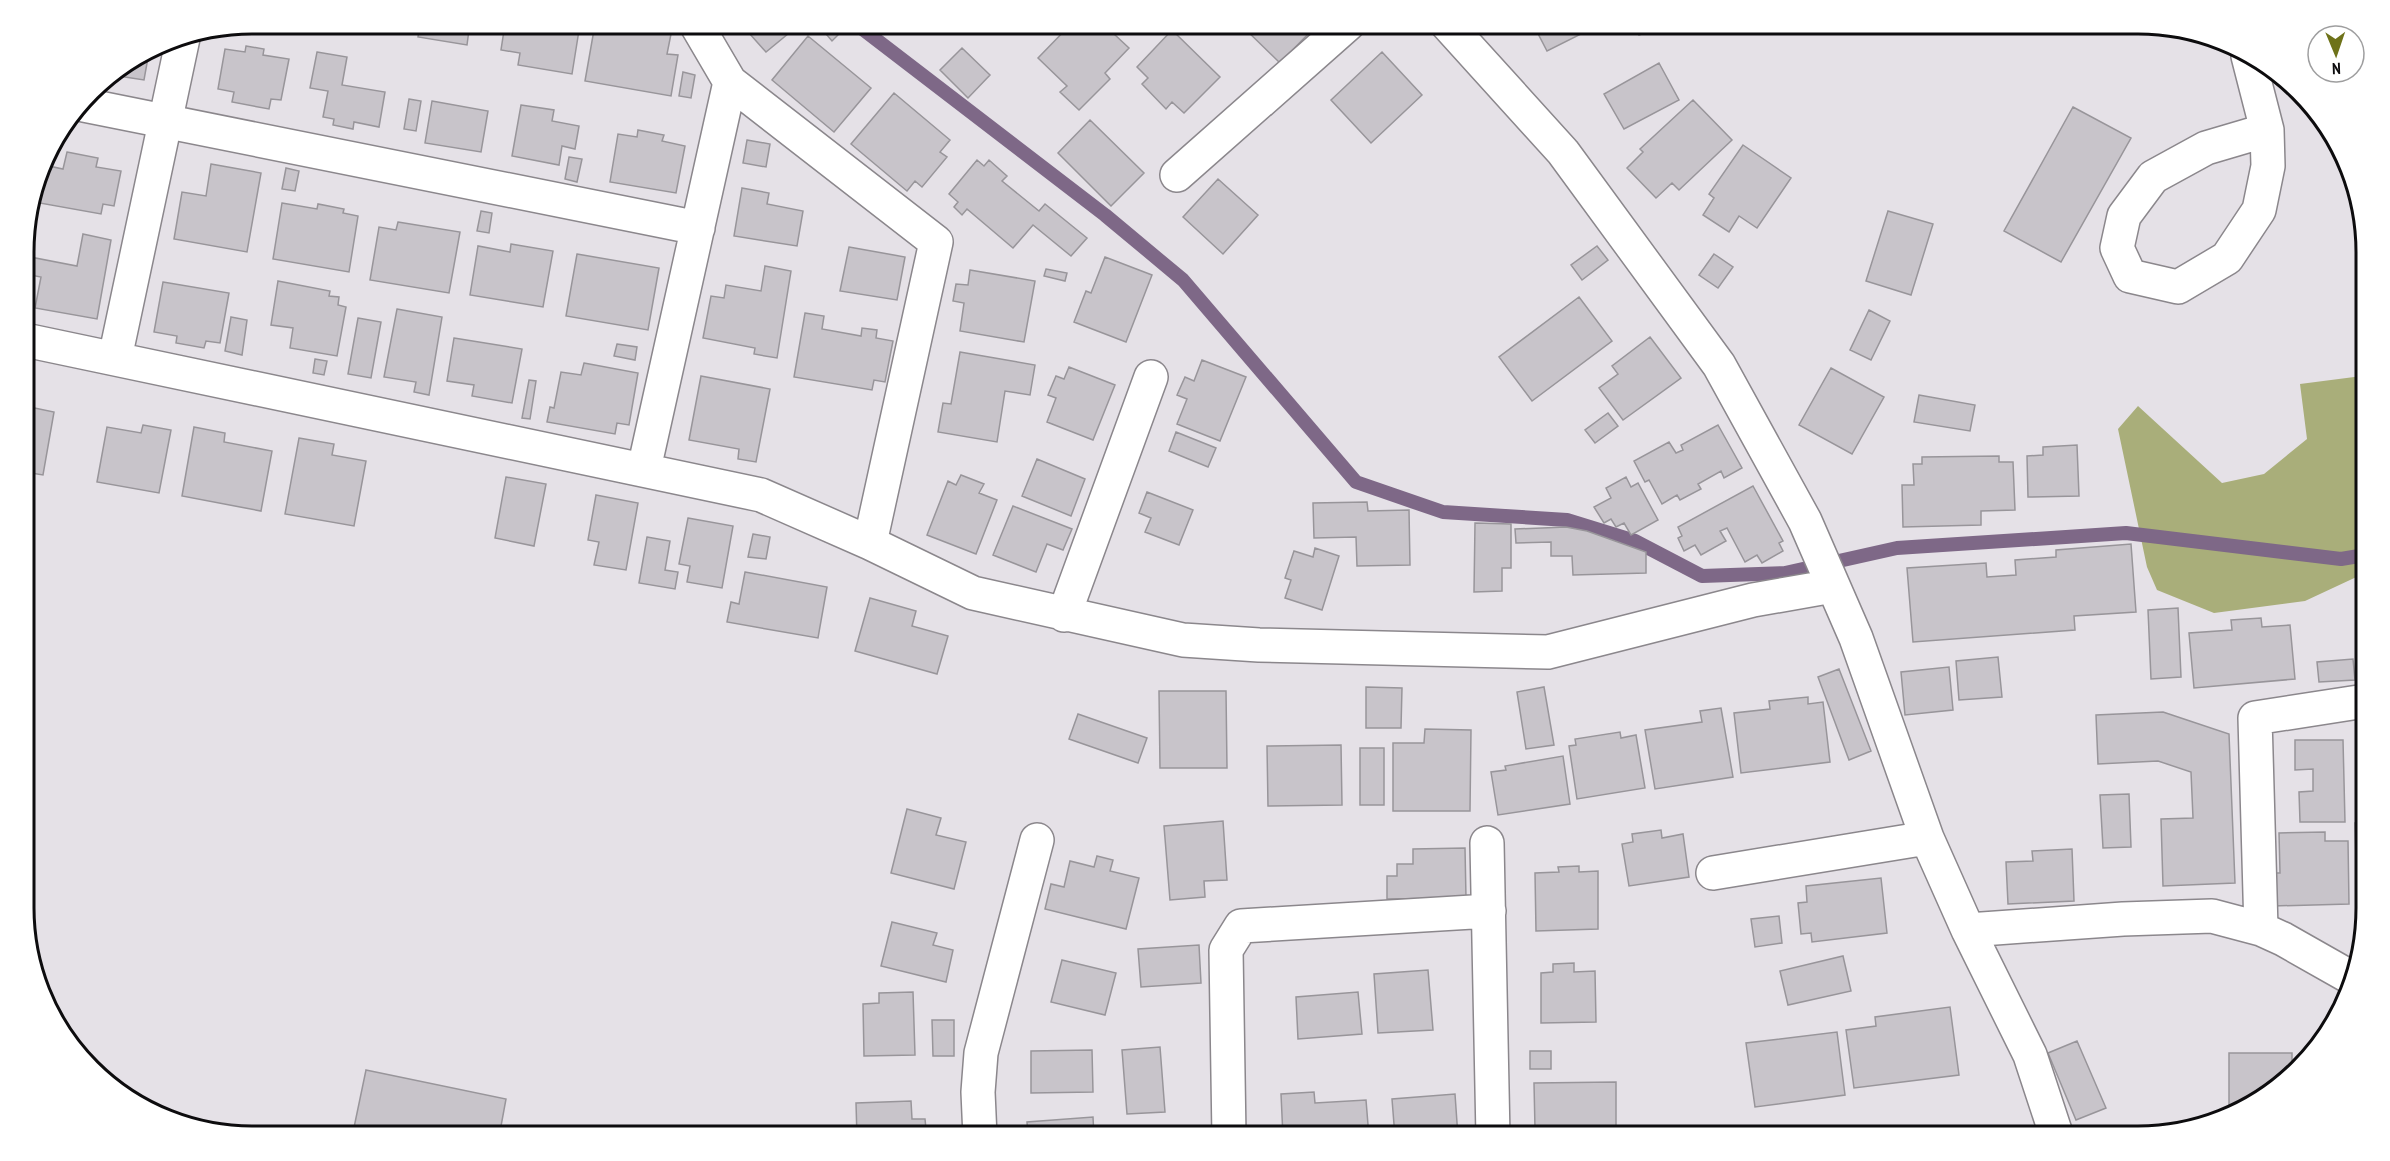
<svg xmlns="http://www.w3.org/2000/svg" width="2390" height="1161" font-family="'PT Sans Narrow',sans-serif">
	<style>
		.forest { fill: #a9ae7a }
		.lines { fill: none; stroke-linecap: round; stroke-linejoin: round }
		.stream { stroke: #7e6887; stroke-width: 14 }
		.building { fill: #c8c4ca; stroke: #98959a; stroke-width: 1.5 }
		.minor-casing { stroke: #8b878c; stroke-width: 36 }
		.minor { stroke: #fff; stroke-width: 33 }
		.rim { fill: none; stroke: #0d0c0e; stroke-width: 3 }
	</style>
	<rect width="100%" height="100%" fill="#e5e1e7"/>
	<path class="forest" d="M2362,376L2365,386V573L2305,601L2214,613L2157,590L2147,567L2118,429L2138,406L2222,483L2264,474L2307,439L2300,384Z"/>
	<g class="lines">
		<path class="stream" d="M856,24L1105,215L1183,280L1356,482L1443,512L1567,520L1635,541L1702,576L1785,573L1897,548L2126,533L2341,559L2365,555"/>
	</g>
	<path class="building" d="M348,24H391L389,31Z
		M420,24H484L482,33L469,30L467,45L418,37Z
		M505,24H580L572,74L518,65L520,53L501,50Z
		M595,24H636L635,28L671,34L667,54L678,55L671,96L585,81Z
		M741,24H800L766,52Z
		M826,24H833L840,33L832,41L821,28Z
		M1071,24H1124L1114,34L1129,48L1105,73L1110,79L1079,110L1060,92L1067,86L1038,58Z
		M1240,24H1305L1312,30L1280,63Z
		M1533,24H1591L1593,28L1547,51Z
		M1635,24H1654L1656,29L1639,35Z
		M1172,30L1220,77L1184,113L1172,102L1166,109L1142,84L1148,78L1137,67Z
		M808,36L871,88L834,132L772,80Z
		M246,46L264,49L263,55L289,59L281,100L271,99L269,109L232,102L234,92L218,89L225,49L245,52Z
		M962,48L990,75L968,98L940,70Z
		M149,52L144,80L112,75Z
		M317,52L347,57L342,85L385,92L379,127L354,122L353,129L333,125L334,119L323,117L328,91L310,88Z
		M1382,52L1422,95L1371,143L1331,100Z
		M1659,63L1679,100L1624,129L1604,94Z
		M683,72L695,75L691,98L679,96Z
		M894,93L950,140L940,152L947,157L922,187L915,181L907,191L851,144Z
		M409,99L421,101L416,131L404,129Z
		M1693,100L1732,140L1679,190L1672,183L1656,198L1627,168L1643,152L1640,149Z
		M432,101L488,111L481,152L425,143Z
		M521,105L554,110L552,121L579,126L575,149L562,146L559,165L512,156Z
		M2073,107L2131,138L2061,262L2004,231Z
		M1090,120L1144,173L1111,206L1058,153Z
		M638,130L664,135L662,141L685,146L676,193L610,182L618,134L637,137Z
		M747,140L770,144L766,167L743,163Z
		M1743,145L1791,178L1757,228L1739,216L1729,232L1703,215L1714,198L1709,194Z
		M67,152L98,158L96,167L121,171L114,206L103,204L101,214L34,202L44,165L63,169Z
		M569,157L582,159L577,182L565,179Z
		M977,160L984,166L989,160L1007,176L1002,181L1039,211L1045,204L1087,238L1071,256L1033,225L1013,248L967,209L962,215L954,207L958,202L949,194Z
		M211,164L261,173L247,252L174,239L182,192L206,196Z
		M286,168L299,171L295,191L282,189Z
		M1218,179L1258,215L1223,254L1183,217Z
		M742,188L769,193L767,204L803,211L797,246L734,236Z
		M282,203L317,209L318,204L344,209L343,213L358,216L349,272L273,259Z
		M481,211L492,213L489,233L477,231Z
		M1888,211L1933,224L1911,295L1866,281Z
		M398,222L460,232L449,293L370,280L379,227L396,230Z
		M83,234L111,240L97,319L35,308L41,277L25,274V256L77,266Z
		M511,244L553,251L543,307L470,295L478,246L510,252Z
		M1597,246L1608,260L1582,280L1571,265Z
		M849,247L905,257L897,300L840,291Z
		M577,254L659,268L648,330L566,316Z
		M1714,254L1733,267L1718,288L1699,275Z
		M1105,257L1152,275L1126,342L1074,322L1086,291L1091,293Z
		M765,266L791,271L777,358L754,354L755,348L703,338L711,296L724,298L726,285L761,291Z
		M1046,269L1067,273L1065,281L1044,276Z
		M970,270L1035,281L1024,342L960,331L964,303L953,301L956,284L968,285Z
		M278,281L330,291L329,296L339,297L338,305L346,307L337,356L290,348L293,328L271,325Z
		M163,282L229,293L220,343L206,341L204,348L176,343L177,336L154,332Z
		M1579,297L1612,341L1532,401L1499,357Z
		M397,309L442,317L429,395L414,392L416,382L384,377Z
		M1869,310L1890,321L1871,360L1850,350Z
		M805,313L824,316L822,329L861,336L862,328L877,330L876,338L893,341L885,382L874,380L872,390L794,377Z
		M231,317L247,320L242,355L225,351Z
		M358,318L381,322L371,378L348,374Z
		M1650,337L1681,378L1623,420L1599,388L1618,374L1612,366Z
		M454,338L522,349L512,403L472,396L474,385L447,381Z
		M617,344L637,347L635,360L614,356Z
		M960,352L1035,365L1030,395L1005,391L997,442L938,432L943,403L951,404Z
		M315,359L327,361L324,375L313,373Z
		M1202,360L1246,377L1220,441L1177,424L1187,399L1177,395L1185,377L1194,381Z
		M584,363L638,373L629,425L617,423L615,434L547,422L550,407L554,408L561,372L581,375Z
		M1069,367L1115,385L1093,440L1047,422L1056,398L1048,395L1056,376L1064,379Z
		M1831,368L1884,397L1852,454L1799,425Z
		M701,376L770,389L756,462L738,459L739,449L689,440Z
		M529,380L536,381L530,419L522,418Z
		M1919,395L1975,405L1970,431L1914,422Z
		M25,406L54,412L43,475L25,472Z
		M1608,413L1618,426L1595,443L1585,430Z
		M143,425L171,430L159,493L97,482L107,427L141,433Z
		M1718,425L1742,468L1724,478L1721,471L1698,484L1701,489L1680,500L1677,495L1662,504L1649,480L1645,482L1634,461L1669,442L1676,453L1683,450L1681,445Z
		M194,427L225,433L224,442L272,451L261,511L182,496Z
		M1176,432L1216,448L1208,467L1169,451Z
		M299,438L334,444L332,455L366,461L354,526L285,514Z
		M2077,445L2079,496L2028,497L2027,456L2043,455V447Z
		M1999,456V462H2013L2015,510L1981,511V525L1903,527L1902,485H1914L1913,464H1922V457Z
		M1037,459L1085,479L1071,516L1022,496Z
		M961,475L984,484L979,493L997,500L976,554L927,535L948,481L956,485Z
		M506,477L546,484L534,546L495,538Z
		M1626,477L1631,487L1638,483L1658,520L1631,535L1624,523L1616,527L1611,519L1604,523L1594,507L1611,498L1606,488Z
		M1753,486L1783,541L1779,543L1783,551L1762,563L1757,555L1745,562L1727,528L1720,531L1726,541L1701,555L1695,545L1684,551L1678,538L1682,536L1678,527Z
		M1147,492L1193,510L1179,545L1145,532L1151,518L1139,513Z
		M596,495L638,503L626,570L594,565L599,542L588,540Z
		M1367,502L1368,511L1409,510L1410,565L1357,566L1356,537L1314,538L1313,503Z
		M1013,506L1072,529L1063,550L1047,544L1036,572L993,555Z
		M688,518L733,526L722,588L687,582L690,566L679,564Z
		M1475,523L1511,524V568H1502V591L1474,592Z
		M1566,527L1587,531L1646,552V573L1573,575L1572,556H1551V542L1516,543L1515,529Z
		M753,534L770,537L766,559L748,557Z
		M647,537L670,541L665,570L678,572L675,589L639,583Z
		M2131,544L2136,612L2074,616L2075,630L1913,642L1907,568L1986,563L1987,577L2016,575L2015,560L2056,557V550Z
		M1315,548L1339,556L1322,610L1285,598L1291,580L1285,578L1294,551L1313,557Z
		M745,572L827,587L818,638L727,622L731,602L739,604Z
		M870,598L916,611L912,626L948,636L937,674L855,651Z
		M2178,608L2181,677L2151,679L2148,610Z
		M2261,618L2262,627L2290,625L2295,679L2194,688L2189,633L2232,630L2231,620Z
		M1998,657L2002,697L1959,700L1956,661Z
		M2353,659L2355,680L2319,682L2317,662Z
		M1949,667L1953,710L1905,715L1901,672Z
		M1839,669L1871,751L1849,760L1818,677Z
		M1366,687L1402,688L1401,728H1366Z
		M1544,687L1554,745L1526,749L1517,692Z
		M1159,691H1226L1227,768H1160Z
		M1808,697V704L1823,702L1830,762L1741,773L1734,713L1770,709L1769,701Z
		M1721,708L1733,777L1655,789L1645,730L1702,722L1700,711Z
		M2163,712L2229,734L2235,883L2163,886L2161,819L2193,818L2191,772L2158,761L2098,764L2096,715Z
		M1078,714L1147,738L1138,763L1069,739Z
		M2359,725H2365L2366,799H2360Z
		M1425,729L1471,730L1470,811H1393V743H1424Z
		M1620,732L1621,738L1636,735L1645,788L1577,799L1569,746L1576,745L1575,739Z
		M2295,740H2343L2345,822H2300L2299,792L2313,791V769L2295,770Z
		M1341,745L1342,805L1268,806L1267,746Z
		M1360,748H1384V805H1360Z
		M1563,756L1570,804L1498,815L1491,772L1506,770L1505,766Z
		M2129,794L2131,847L2103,848L2100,795Z
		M907,809L941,818L936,835L966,842L954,889L891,873Z
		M1223,821L1227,880L1204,881L1205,897L1170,900L1164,826Z
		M2366,822V897H2357L2355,823Z
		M1661,830L1662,838L1683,834L1689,877L1629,886L1622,844L1633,842L1632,834Z
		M2325,832V841H2348L2349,904L2273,906V873H2280L2279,833Z
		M1465,848L1466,898L1387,899V876H1397V864H1413V849Z
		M2072,849L2074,901L2008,904L2006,862L2033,861L2032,851Z
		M1097,856L1113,860L1110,871L1139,878L1126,929L1045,909L1051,884L1064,887L1070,861L1094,867Z
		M1579,866V872L1598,871V929L1536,931L1535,873L1559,872L1558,867Z
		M1881,878L1887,933L1812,942L1811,933L1801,934L1798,903L1807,902L1806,886Z
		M1779,916L1782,943L1755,947L1751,919Z
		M892,922L937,933L933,945L953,950L946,982L881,966Z
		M1199,945L1201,983L1141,987L1138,949Z
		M1843,956L1851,991L1788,1005L1780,971Z
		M1062,960L1116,973L1105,1015L1051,1002Z
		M1574,963V972L1595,971L1596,1022L1541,1023V973L1553,972V964Z
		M1428,970L1433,1030L1378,1033L1374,974Z
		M913,992L915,1055L864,1056L863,1004L879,1003V993Z
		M1358,992L1362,1034L1298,1039L1296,997Z
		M1950,1007L1959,1075L1854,1088L1846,1030L1876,1026L1875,1017Z
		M932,1020H954V1056H933Z
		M1837,1032L1845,1095L1755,1107L1746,1043Z
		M2077,1041L2106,1108L2076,1120L2048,1053Z
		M1160,1047L1165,1112L1127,1114L1122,1050Z
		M1092,1050L1093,1092L1031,1093V1051Z
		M1530,1051H1551V1069H1530Z
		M2229,1053H2292V1074L2265,1098L2246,1107H2229Z
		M366,1070L506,1099L499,1137H352Z
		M1616,1082V1127L1535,1129L1534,1083Z
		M1314,1092L1315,1103L1366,1100L1369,1137H1283L1281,1094Z
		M1455,1094L1458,1137H1395L1392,1099Z
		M911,1101L912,1119H925L926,1129H912V1137H857L856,1103Z
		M1093,1117L1094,1137H1028L1027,1122Z
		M639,1127L687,1137H637Z"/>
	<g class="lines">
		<defs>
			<path id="minor" d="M696,24L730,82L936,242L870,543
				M1447,24L1563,152L1719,365L1805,521L1856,638L1927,838L1968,930L2030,1055L2057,1137
				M2248,56L2267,130L2268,166L2259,210L2227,258L2178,287L2130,276L2117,248L2124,216L2153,177L2206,148L2267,130
				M84,105L698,228
				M1177,175L1348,24
				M25,340L761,495L870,543L973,593L1183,640L1259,645L1548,652L1753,600L1833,586
				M115,358L183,38
				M644,469L730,82
				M1064,615L1151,377
				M1487,843L1493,1137
				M1713,873L1927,838
				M2261,929L2255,718L2365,701
				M1968,930L2123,919L2212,916L2261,929L2283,939L2350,977
				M980,1137L978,1092L981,1053L1037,840
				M1229,1137L1226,950L1241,926L1489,911"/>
		</defs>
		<use href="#minor" class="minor-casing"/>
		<use href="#minor" class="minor"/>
	</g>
	<path d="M0 0H2390V1161H0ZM252 34H2138A218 218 0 0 1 2356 252V908A218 218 0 0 1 2138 1126H252A218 218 0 0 1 34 908V252A218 218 0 0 1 252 34Z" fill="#fff" fill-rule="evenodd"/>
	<path class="rim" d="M252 34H2138A218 218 0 0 1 2356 252V908A218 218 0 0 1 2138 1126H252A218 218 0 0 1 34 908V252A218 218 0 0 1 252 34Z"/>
	<g transform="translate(2336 54) rotate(178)"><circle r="28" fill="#ffffff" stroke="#9e9e9f" stroke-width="1.5"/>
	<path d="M0-4.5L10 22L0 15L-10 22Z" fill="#6e7219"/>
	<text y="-9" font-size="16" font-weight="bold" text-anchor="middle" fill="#0d0c0e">N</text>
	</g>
</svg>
